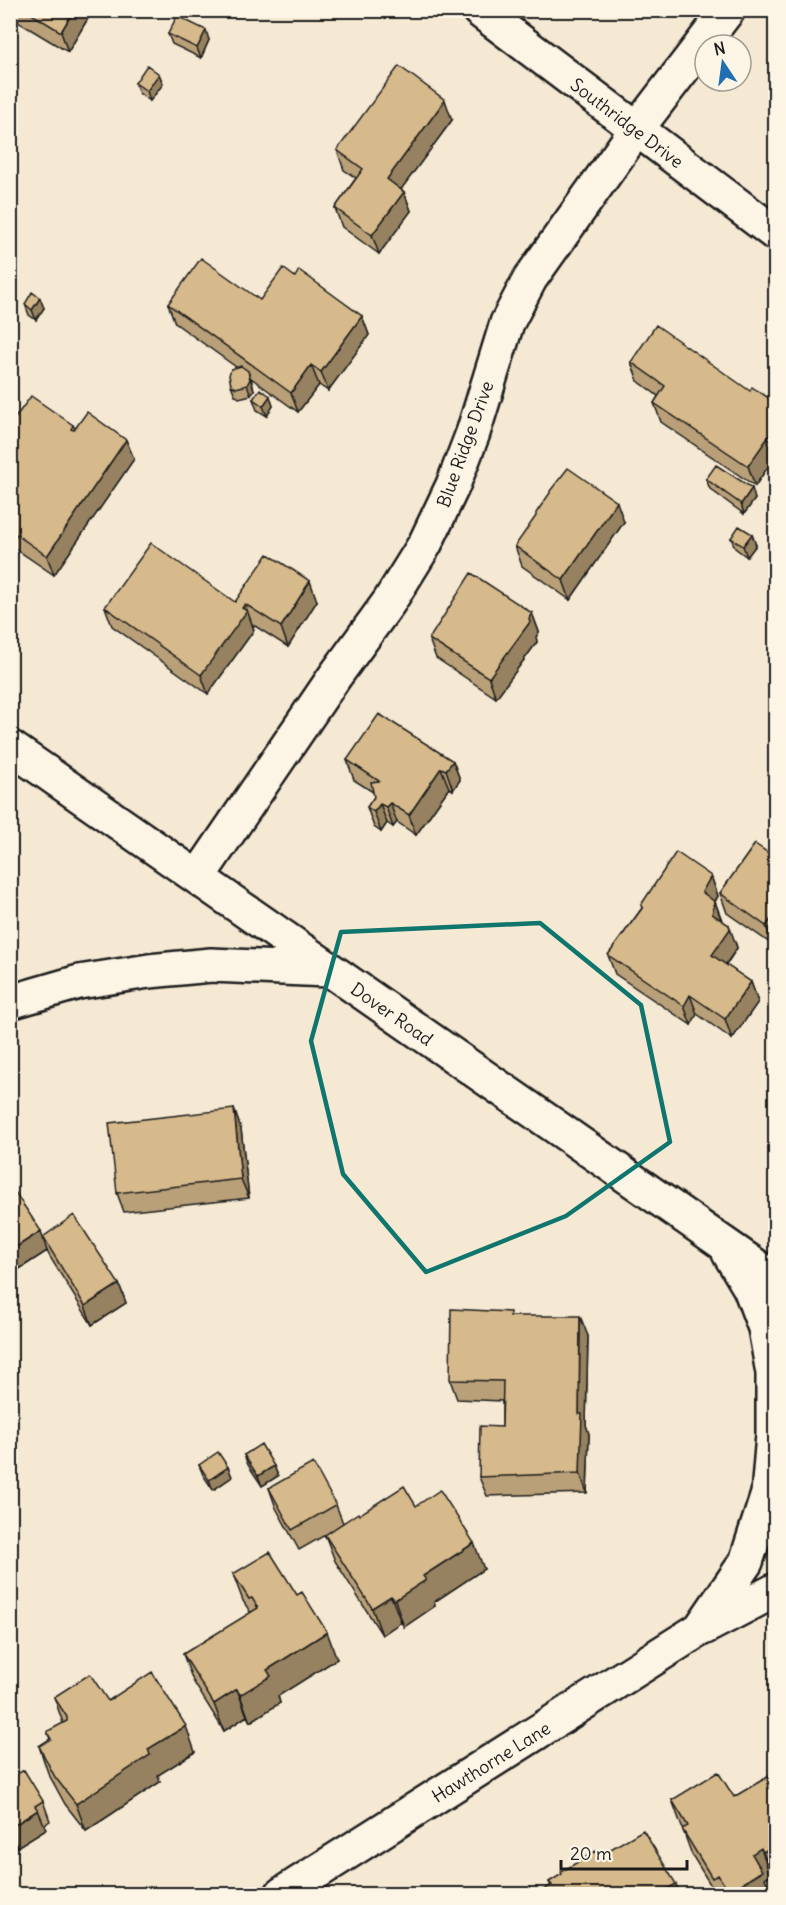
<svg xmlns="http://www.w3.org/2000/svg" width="786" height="1905" font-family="Delius,sans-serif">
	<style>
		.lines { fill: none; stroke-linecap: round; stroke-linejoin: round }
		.street-casing { stroke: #1c1c1c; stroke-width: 38 }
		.street { stroke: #fcf5e5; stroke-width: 33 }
		.wall { fill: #b9a078; stroke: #1c1c1c; stroke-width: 1.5 }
		.shaded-wall { fill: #968261; stroke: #1c1c1c; stroke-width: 1.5 }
		.building { fill: #d7ba8b; stroke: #1c1c1c; stroke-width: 1.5 }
		.marked { fill: none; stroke: #0f766e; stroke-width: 4.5; stroke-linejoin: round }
		.labels { text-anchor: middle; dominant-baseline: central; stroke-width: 4.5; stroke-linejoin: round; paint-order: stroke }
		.street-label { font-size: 18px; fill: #1c1c1c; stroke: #fcf5e5 }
	</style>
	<rect width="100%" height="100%" fill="#f5e9d3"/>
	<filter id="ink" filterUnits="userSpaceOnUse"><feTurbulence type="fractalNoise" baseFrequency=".0167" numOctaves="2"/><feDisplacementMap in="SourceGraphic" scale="12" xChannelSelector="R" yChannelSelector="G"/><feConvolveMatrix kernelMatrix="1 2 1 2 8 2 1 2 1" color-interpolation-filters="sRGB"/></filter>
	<g filter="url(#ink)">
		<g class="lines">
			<defs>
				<path id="street" d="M479,10L776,234
					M10,747L776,1280
					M198,877L335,676L389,602L425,544L453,485L473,433L507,323L530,279L636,130L728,10
					M10,1002L79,982L149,971L211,965L328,970
					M703,1628L776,1590
					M282,1894L700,1629L746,1562L768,1494L773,1435V1373L765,1328L750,1288L729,1253"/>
			</defs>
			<use href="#street" class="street-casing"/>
			<use href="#street" class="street"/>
		</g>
		<path class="wall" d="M10,10H93L68,52L10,17Z
			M168,34L209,40L201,58L172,44Z
			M159,74L163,84L150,101L139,93L135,83Z
			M452,120L401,189L404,192L411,211L379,254L342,227L335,208L356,178L344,170L337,150Z
			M295,277L362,316L369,335L328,391L319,385L298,412L251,378L254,390L251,395L239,398L235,395L231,385L236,367L175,323L168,304L260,300Z
			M25,304L44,308L36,320L29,315Z
			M631,362L750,391L776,403V455L755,486L661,422L654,403L658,396L638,381Z
			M253,399L273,406L267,416L257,410Z
			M10,415L15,418L73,425L75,429L126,440L134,459L54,575L10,545Z
			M706,479L755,499L744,514L710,489Z
			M624,522L570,600L522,566L515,546Z
			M731,538L756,545L747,557L735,548Z
			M317,601L288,647L252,624L254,630L208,694L112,626L105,607L235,602Z
			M532,613L539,632L536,637L537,642L496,698L436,658L429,639Z
			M347,760L453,761L460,780L453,790L449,788L416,835L397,822L393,827L387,823L381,832L374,827L367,807L374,797L373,792L354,780Z
			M755,844L773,945L727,913L720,893Z
			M711,876L718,896L715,902L722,920L736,944L737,948L726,965L751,982L758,1002L732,1039L697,1014L691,1025L615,974L608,955L642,908L641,905Z
			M234,1109L241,1129L249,1198L124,1212L117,1193Z
			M10,1185L43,1237L119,1284L126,1303L92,1325L50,1257L47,1251L10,1275Z
			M512,1316L588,1336L586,1425L589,1434L587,1493L487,1496L479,1477L502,1427V1401L457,1399L450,1380Z
			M244,1455L274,1466L278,1476L262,1486L248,1465Z
			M199,1465L228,1467L232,1477L213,1490L203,1475Z
			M269,1488L336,1505L343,1523L359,1515L416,1506L484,1569L434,1602L435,1606L404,1627L401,1622L382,1635L335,1561L325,1535L299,1550L276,1508Z
			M233,1574L337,1659L278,1696L280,1703L250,1722L247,1716L224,1731L193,1681L183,1654L251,1613L243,1601Z
			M54,1697L108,1701L195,1752L158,1775L160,1782L86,1831L65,1804L48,1773L39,1746L50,1739L48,1734L63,1723Z
			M776,1772V1878L773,1879L770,1875L765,1878L771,1894H716L692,1855L672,1800L734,1797Z
			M10,1778L43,1801L50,1821L44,1825L46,1829L17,1847L13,1840L10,1841Z
			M599,1856L676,1884L680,1894H537L551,1886L549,1882Z"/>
		<path class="shaded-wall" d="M74,10H93L68,52L61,32Z
			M206,30L209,40L201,58L197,48Z
			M159,74L163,84L150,101L147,91Z
			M445,100L452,120L394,199L387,179Z
			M404,192L411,211L379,254L372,235Z
			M40,298L44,308L36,320L32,310Z
			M362,316L369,335L328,391L321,372Z
			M311,365L319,385L298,412L291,393Z
			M248,371L254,390L251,395L247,385Z
			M270,396L273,406L267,416L263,406Z
			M775,426L776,428V455L755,486L748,466Z
			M126,440L134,459L54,575L47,556Z
			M752,488L755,499L744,514L741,504Z
			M617,502L624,522L570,600L563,580Z
			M752,534L756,545L747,557L743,546Z
			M310,581L317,601L288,647L281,627Z
			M245,604L254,630L208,694L201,675Z
			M532,613L539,632L536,637L537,642L496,698L489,678Z
			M453,761L460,780L453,790L446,770Z
			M441,768L449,788L416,835L409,815Z
			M390,803L397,822L393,827L386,807Z
			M380,804L387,823L381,832L374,812Z
			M711,876L718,896L709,911L702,892Z
			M715,902L722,922L712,914Z
			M776,912V942L773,945L766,926Z
			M729,925L737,948L719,974L712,955Z
			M751,982L758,1002L732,1039L725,1019Z
			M690,995L697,1014L691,1025L684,1006Z
			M234,1109L241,1129L249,1198L241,1179Z
			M41,1231L47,1251L10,1275V1251Z
			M119,1284L126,1303L92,1325L85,1306Z
			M580,1316L588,1336L586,1425L589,1434L587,1493L580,1473L579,1414Z
			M274,1466L278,1476L262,1486L258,1476Z
			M228,1467L232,1477L213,1490L209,1480Z
			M474,1543L484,1569L434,1602L435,1606L404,1627L395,1600L423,1576Z
			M391,1596L401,1622L382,1635L372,1608Z
			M327,1632L337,1659L278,1696L280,1703L250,1722L240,1695L267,1670Z
			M237,1689L247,1716L224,1731L214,1704Z
			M186,1726L195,1752L158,1775L160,1782L86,1831L76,1804L148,1749Z
			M38,1810L46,1829L17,1847L10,1828Z
			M776,1845V1878L773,1879L763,1852Z
			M761,1848L770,1875L765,1878L771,1894H730L729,1892L752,1854Z"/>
		<path class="building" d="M25,10H74L61,32Z
			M177,16L206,30L197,48L168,34Z
			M147,65L159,74L147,91L135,83Z
			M399,66L445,100L387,179L404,192L372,235L335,208L363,169L337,150Z
			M201,258L260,300L283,268L295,277L299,270L362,316L321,372L311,365L291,393L168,304Z
			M32,292L40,298L32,310L25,304Z
			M656,325L750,391L752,387L776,403V426L748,466L654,403L665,386L631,362Z
			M241,366L248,371L250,379L247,385L236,388L231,385L229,375L231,369Z
			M260,389L270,396L263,406L253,399Z
			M31,396L73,425L71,429L74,430L87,412L126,440L47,556L10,530V415L15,418Z
			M716,465L752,488L741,504L706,479Z
			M568,468L617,502L563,580L515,546L536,516V513L550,493V491Z
			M739,526L752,534L743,546L731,538Z
			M151,543L235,602L268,554L310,581L281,627L245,604L242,608L247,611L201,675L105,607Z
			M471,573L532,613L529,618L530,622L489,678L429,639Z
			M379,714L453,761L446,770L441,768L409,815L390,803L386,807L380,804L374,812L367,807L374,797L371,782L379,781L347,760Z
			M755,844L776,858V912L766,926L720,893Z
			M676,852L711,876L702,892L715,902L712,914L729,925L730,929L712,955L751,982L725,1019L690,995L684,1006L608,955L643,907L641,905Z
			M234,1109L241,1179L117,1193L109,1123Z
			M10,1185L41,1231L10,1251Z
			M74,1215L119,1284L85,1306L43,1237Z
			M451,1309L510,1312V1316H580L579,1414H582L580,1473L479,1477L480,1426L502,1427L503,1381L450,1380Z
			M261,1444L274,1466L258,1476L244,1455Z
			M218,1452L228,1467L209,1480L199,1465Z
			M313,1463L336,1505L292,1530L269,1488Z
			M404,1486L416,1506L440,1490L474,1543L423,1576L426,1580L395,1600L391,1596L372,1608L325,1535L358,1513L359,1515Z
			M270,1552L297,1595L302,1592L327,1632L267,1670L271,1676L240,1695L237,1689L214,1704L183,1654L258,1608L252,1598L249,1599L233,1574Z
			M152,1672L186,1726L148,1749L150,1755L76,1804L55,1777L39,1746L51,1739L48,1734V1731L67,1721V1717L54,1697L90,1674L108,1701Z
			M24,1770L43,1801L35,1806L38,1810L10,1828V1778Z
			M718,1772L734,1797L776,1772V1845L763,1852L761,1848L752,1854L762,1871L729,1892L718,1875L712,1878L682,1829L688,1826L672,1800Z
			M643,1830L676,1884L658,1894H537L552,1885L549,1882L562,1874L561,1872L596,1851L599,1856Z"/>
	</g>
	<path class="marked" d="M540,923L641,1005L670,1142L566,1216L426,1272L343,1174L311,1041L341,932Z"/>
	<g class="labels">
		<g class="street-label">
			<text transform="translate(627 123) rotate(37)">Southridge Drive</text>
			<text transform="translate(465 444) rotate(-70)">Blue Ridge Drive</text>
			<text transform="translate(392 1014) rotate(35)">Dover Road</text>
			<text transform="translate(491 1762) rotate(-32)">Hawthorne Lane</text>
		</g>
	</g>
	<rect width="786" height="1905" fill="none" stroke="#fcf5e5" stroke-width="36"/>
	<rect x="18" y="18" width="750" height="1869" fill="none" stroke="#1c1c1c" stroke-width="2" filter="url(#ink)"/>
	<g transform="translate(723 63) rotate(347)"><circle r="28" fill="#fcf5e5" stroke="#a29e95" stroke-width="1.5"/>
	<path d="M0-4.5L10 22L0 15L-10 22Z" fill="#1f6fb2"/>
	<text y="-9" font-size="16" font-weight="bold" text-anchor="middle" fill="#1c1c1c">N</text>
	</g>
	<path d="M561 1860v9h126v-9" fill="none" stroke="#1c1c1c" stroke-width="3"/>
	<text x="570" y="1860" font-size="18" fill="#1c1c1c" stroke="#fcf5e5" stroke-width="4.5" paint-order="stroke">20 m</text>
</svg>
